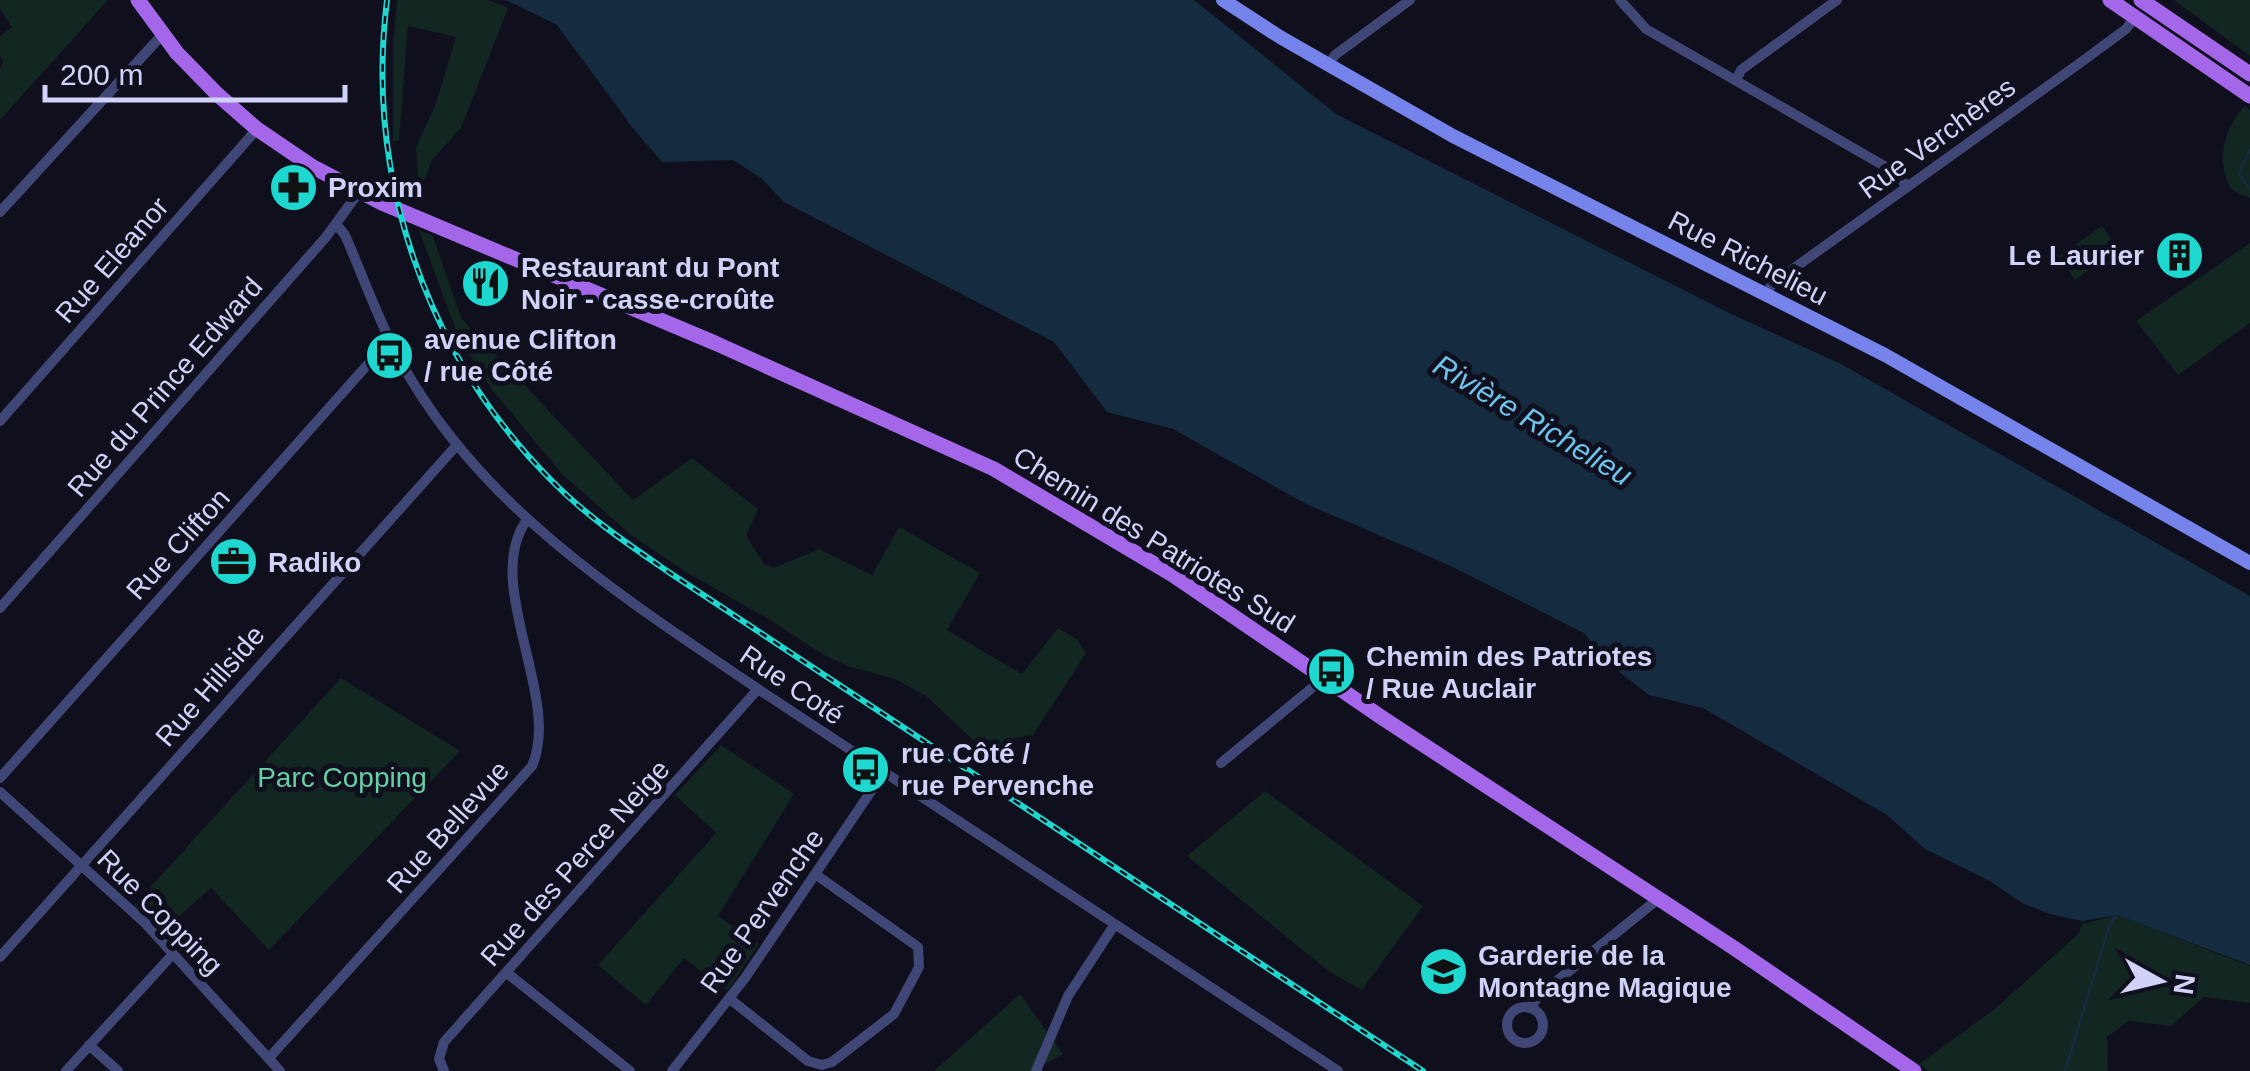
<svg xmlns="http://www.w3.org/2000/svg" width="2250" height="1071" font-family="Arial,sans-serif">
	<style>
		.green { fill: #122622 }
		.water { fill: #152c40 }
		.lines { fill: none; stroke-linecap: round; stroke-linejoin: round }
		.stream { stroke: #152c40; stroke-width: 2.5 }
		.minor { stroke: #404675; stroke-width: 10 }
		.secondary { stroke: #7583eb; stroke-width: 14 }
		.primary { stroke: #a567e9; stroke-width: 15 }
		.rail-casing { stroke: #1ed7ce; stroke-width: 6 }
		.rail { stroke: #0f0f1d; stroke-width: 2.5; stroke-dasharray: 8; stroke-linecap: butt }
		.labels { text-anchor: middle; dominant-baseline: central; stroke-width: 10; stroke-linejoin: round; paint-order: stroke }
		.street-label { font-size: 28px; fill: #d1d2f8; stroke: #0f0f1d }
		.poi-label { font-size: 28px; font-weight: bold; fill: #d1d2f8; stroke: #0f0f1d; text-anchor: start }
		.park-label { font-size: 28px; fill: #68cea5; stroke: #0f0f1d }
		.water-label { font-size: 30px; font-style: italic; fill: #6dc3ea; stroke: #0f0f1d }
	</style>
	<rect width="100%" height="100%" fill="#0f0f1d"/>
	<path class="green" d="M0,0H108L0,120V70L3,61L0,56V36L12,27L0,9Z
		M397,0H488L508,8L461,128L432,160L418,196L405,201L400,177H418L416,147L435,106L456,37L408,26L399,140L393,142V45Z
		M2174,0H2250V56Z
		M2245,106L2250,110V198L2232,190C2215,165 2223,127 2245,106Z
		M2102,226L2118,249L2075,280L2059,256Z
		M419,230L433,236L461,318L633,500L692,458L758,509L746,536L764,564L774,568L819,549L872,575L899,527L980,573L947,630L1022,674L1058,628L1078,640L1086,653L1033,735L1012,739L997,762L926,696L895,679L847,666L824,655L765,617L686,572L631,535L562,474L493,391L459,338Z
		M2250,243V323L2178,375L2136,321Z
		M341,678L460,751L269,950L211,888L160,933L134,905Z
		M721,745L794,794L718,916L759,944L727,991L684,958L646,1005L598,965L716,833L675,795Z
		M1265,791L1423,906L1362,990L1331,973L1187,856Z
		M2117,915L2250,966V1003L2204,997L2171,1026L2129,1021L2107,1037L2108,1071H1929L1919,1064L1996,1008L2079,933L2082,924Z
		M1020,994L1063,1054L1033,1071H934Z"/>
	<path class="water" d="M506,0H1194L1336,114L1729,313L1841,364L2250,596V965L2117,915L2082,921L2050,914L2022,903L1990,881L1925,849L1887,815L1703,708L1649,695L1605,661L1584,633L1449,565L1306,504L1173,429L1107,412L1054,342L784,202L761,178L733,160L662,162L632,127L557,25Z"/>
	<g class="lines">
		<path class="stream" d="M2250,150L2239,174L2250,189
			M2065,1071L2109,927L2116,916"/>
		<path class="minor" d="M1620,0L1646,29L1893,171L1907,186
			M1328,65L1335,55L1410,0
			M1736,81L1741,70L1837,0
			M0,212L162,35
			M336,224L345,235C366,283 384,336 412,381C494,517 630,602 758,689L1338,1071
			M1766,295L1772,284L2080,63L2126,29L2135,17
			M0,421L257,129
			M0,608L326,237L359,192
			M1221,763L1324,678
			M0,778L377,354L393,345
			M0,792L144,922L280,1071
			M0,957L456,446
			M507,973L630,1071
			M730,999L808,1061L822,1065L832,1062L894,1014L919,967L918,947L815,874
			M1507 1025a18 18 0 1 1 36 0a18 18 0 1 1-36 0Z
			M1529,1008L1543,992L1658,899
			M89,1045L118,1071
			M269,1058L532,766C562,697 482,585 526,521
			M66,1071L173,954
			M444,1071L439,1059L444,1042L758,689
			M672,1071L745,978L884,772
			M1036,1071L1068,996L1115,924"/>
		<path class="secondary" d="M1223,0L1280,37L1453,136L1885,355L2250,563"/>
		<path class="primary" d="M138,0L177,53L217,94L257,129L313,167L382,203L715,343L994,469L1173,575L1384,719L1734,948L1914,1071
			M2110,0L2250,96
			M2141,0L2250,74"/>
		<defs>
			<path id="rail" d="M387,0C365,176 426,354 550,479C586,516 628,544 670,573L1423,1071"/>
		</defs>
		<use href="#rail" class="rail-casing"/>
		<use href="#rail" class="rail"/>
	</g>
	<defs>
		<symbol id="pharmacy-disc" viewBox="-11 -11 22 22"><circle r="9.5" fill="#1ed7ce" stroke="#0f0f1d"/><path d="M-2-6h4v4h4v4h-4v4h-4v-4h-4v-4h4Z" fill="#111"/></symbol>
		<symbol id="building-disc" viewBox="-11 -11 22 22"><circle r="9.5" fill="#1ed7ce" stroke="#0f0f1d"/><path d="M-4-6H4V6H1V3H-1V6H-4ZM-2.5-4.3h1.7v1.8h-1.7ZM.8-4.3h1.7v1.8H.8ZM-2.5-1h1.7V.8h-1.7ZM.8-1h1.7V.8H.8Z" fill="#111"/></symbol>
		<symbol id="restaurant-disc" viewBox="-11 -11 22 22"><circle r="9.5" fill="#1ed7ce" stroke="#0f0f1d"/><path d="M-5-6h1v4h1v-4h1v4h1v-4h1v5L-1.5 .5V6h-2V.5L-5-1ZM5-6V6H3V1.5H1.5Q1.5-4 5-6Z" fill="#111"/></symbol>
		<symbol id="bus-disc" viewBox="-11 -11 22 22"><circle r="9.5" fill="#1ed7ce" stroke="#0f0f1d"/><path d="M-5-6H5V4H4V6H2V4H-2V6H-4V4H-5ZM-3.5-4V0h7V-4ZM-3.5 1.2v1.5H-2V1.2ZM2 1.2v1.5H3.5V1.2Z" fill="#111"/></symbol>
		<symbol id="office-disc" viewBox="-11 -11 22 22"><circle r="9.5" fill="#1ed7ce" stroke="#0f0f1d"/><path d="M-6-3h4V-5.5h4V-3h4V5H-6ZM-1-4.5V-3h2v-1.5ZM-6 0V1H6V0Z" fill="#111"/></symbol>
		<symbol id="school-disc" viewBox="-11 -11 22 22"><circle r="9.5" fill="#1ed7ce" stroke="#0f0f1d"/><path d="M0-5L7-2L0 1L-7-2ZM-4 1L0 2.5L4 1V4Q0 6-4 4Z" fill="#111"/></symbol>
	</defs>
	<g fill-rule="evenodd">
		<use href="#pharmacy-disc" x="266" y="160" width="55" height="55"/>
		<use href="#building-disc" x="2152" y="228" width="55" height="55"/>
		<use href="#restaurant-disc" x="458" y="256" width="55" height="55"/>
		<use href="#bus-disc" x="362" y="328" width="55" height="55"/>
		<use href="#office-disc" x="206" y="534" width="55" height="55"/>
		<use href="#bus-disc" x="1304" y="644" width="55" height="55"/>
		<use href="#bus-disc" x="838" y="742" width="55" height="55"/>
		<use href="#school-disc" x="1416" y="944" width="55" height="55"/>
	</g>
	<g class="labels">
		<g class="street-label">
			<text transform="translate(1937 138) rotate(-36)">Rue Verchères</text>
			<text transform="translate(1748 258) rotate(27)">Rue Richelieu</text>
			<text transform="translate(112 260) rotate(-49)">Rue Eleanor</text>
			<text transform="translate(165 387) rotate(-49)">Rue du Prince Edward</text>
			<text transform="translate(1154 540) rotate(32)">Chemin des Patriotes Sud</text>
			<text transform="translate(178 544) rotate(-48)">Rue Clifton</text>
			<text transform="translate(792 685) rotate(34)">Rue Coté</text>
			<text transform="translate(210 686) rotate(-49)">Rue Hillside</text>
			<text transform="translate(448 827) rotate(-48)">Rue Bellevue</text>
			<text transform="translate(575 863) rotate(-48)">Rue des Perce Neige</text>
			<text transform="translate(762 911) rotate(-55)">Rue Pervenche</text>
			<text transform="translate(160 912) rotate(45)">Rue Copping</text>
		</g>
		<g class="poi-label">
			<text x="328" y="187">Proxim</text>
			<text x="2144" y="255" text-anchor="end">Le Laurier</text>
			<text x="521" y="267">Restaurant du Pont<tspan x="521" dy="32">Noir - casse-croûte</tspan></text>
			<text x="424" y="339">avenue Clifton<tspan x="424" dy="32">/ rue Côté</tspan></text>
			<text x="268" y="562">Radiko</text>
			<text x="1366" y="656">Chemin des Patriotes<tspan x="1366" dy="32">/ Rue Auclair</tspan></text>
			<text x="901" y="753">rue Côté /<tspan x="901" dy="32">rue Pervenche</tspan></text>
			<text x="1478" y="955">Garderie de la<tspan x="1478" dy="32">Montagne Magique</tspan></text>
		</g>
		<g class="park-label">
			<text x="342" y="777">Parc Copping</text>
		</g>
		<g class="water-label">
			<text transform="translate(1533 420) rotate(31)">Rivière Richelieu</text>
		</g>
	</g>
	<g transform="translate(2160 981) rotate(98)" stroke="#0f0f1d" stroke-width="8" paint-order="stroke">
	<path d="M0-8L18 38L0 25L-18 38Z" fill="#d1d2f8"/>
	<text y="-15" font-size="28" font-weight="bold" text-anchor="middle" fill="#d1d2f8">N</text>
	</g>
	<path d="M45 85v15h300v-15" fill="none" stroke="#d1d2f8" stroke-width="5"/>
	<text x="60" y="85" font-size="30" fill="#d1d2f8" stroke="#0f0f1d" stroke-width="8" paint-order="stroke">200 m</text>
</svg>
